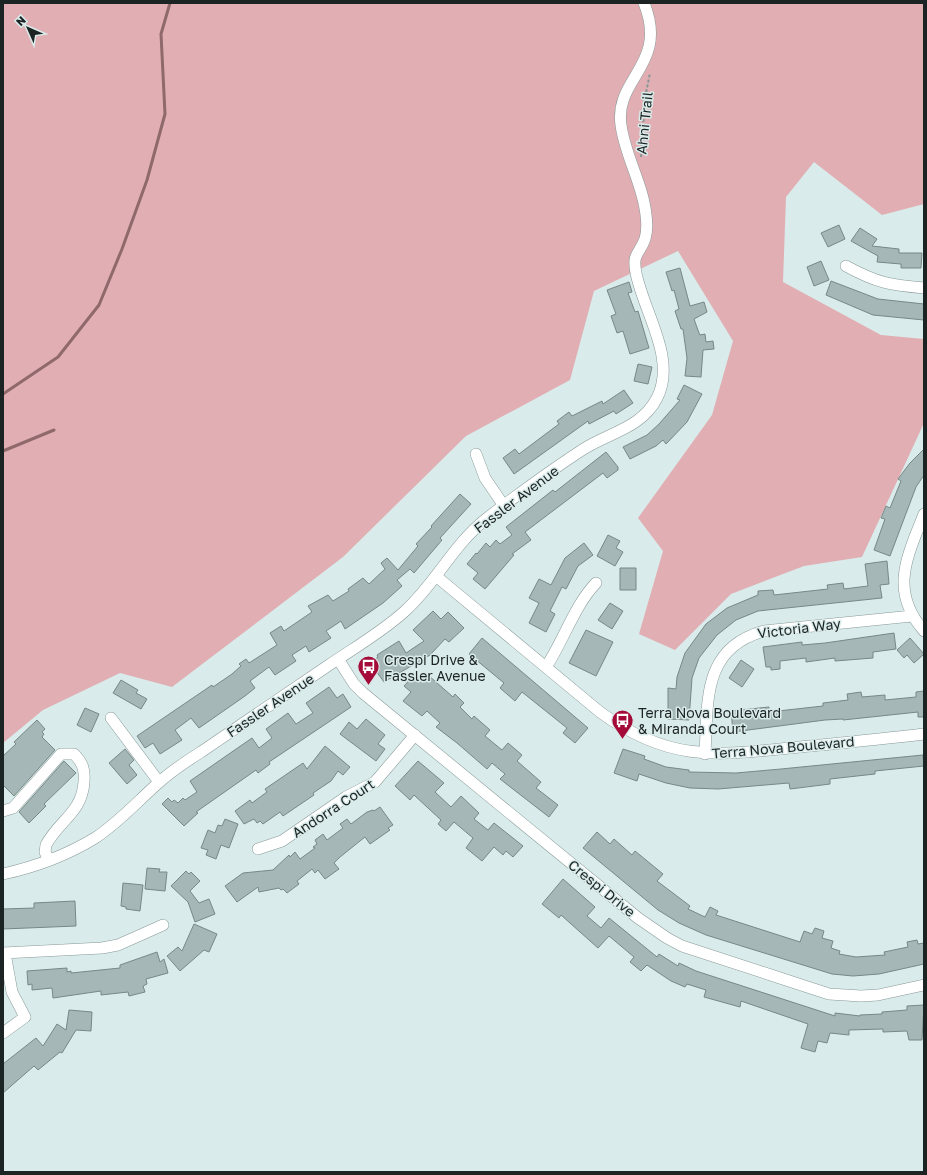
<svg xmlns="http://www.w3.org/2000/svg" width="927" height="1175" font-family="'Golos Text',sans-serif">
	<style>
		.green { fill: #e1afb3 }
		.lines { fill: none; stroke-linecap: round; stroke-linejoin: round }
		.stream { stroke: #8f696c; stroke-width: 3 }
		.building { fill: #a5b7b6; stroke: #778887 }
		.minor-casing { stroke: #889998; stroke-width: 12 }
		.path { stroke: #889595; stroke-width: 2; stroke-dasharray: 3 2; stroke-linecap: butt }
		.minor { stroke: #fff; stroke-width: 11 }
		.labels { text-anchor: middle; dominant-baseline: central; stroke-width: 3; stroke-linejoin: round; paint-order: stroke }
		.street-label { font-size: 14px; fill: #1c2323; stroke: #d9ebea }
		.poi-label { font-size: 14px; fill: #1c2323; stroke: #d9ebea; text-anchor: start }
	</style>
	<rect width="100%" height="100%" fill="#d9ebea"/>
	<path class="green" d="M3,3H924V204L882,215L814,162L786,197L783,282L881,335L924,339V423L862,557L804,566L731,594L675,650L639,634L663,551L638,518L712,415L733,341L678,251L594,291L570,380L466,436L343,557L172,687L120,673L43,710L3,743Z"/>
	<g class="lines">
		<path class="stream" d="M3,394L58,357L99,305L122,249L147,180L165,114L161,34L170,3
			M3,451L54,430"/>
	</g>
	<path class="building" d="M839,225L845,239L828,247L821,233Z
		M860,228L877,239L872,246L899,249V253H922L921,268H901V264L877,262L878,256L851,241Z
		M821,261L829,280L814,286L807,267Z
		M680,268L690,306L704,302L707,312L694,319L699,333L700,335L705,334L706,342L713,341L714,349L703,350L701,377L685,376L687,358L683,329H681L675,311L679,309L674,290L672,291L666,272Z
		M831,281L878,299L924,304V320L873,315L826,295Z
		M629,282L632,292L628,293L635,312L638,311L649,348L630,354L623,331L617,333L611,316L616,314L607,290Z
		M638,364L652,367L648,384L634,381Z
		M684,385L702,394L687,422L666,444L663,440L656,446L630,459L623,447L647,435L659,424L680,400L677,399Z
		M624,390L633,403L616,414L614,411L589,424L588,421L514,474L503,458L515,449L519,454L559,424L557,421L569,412L572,416L602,401L603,404Z
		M924,449V475L916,487L890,556L874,550L885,519L881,518L886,506L890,508L901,481L898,479L910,463Z
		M606,452L618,467V470L607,478L603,473L525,532L531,540L512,554L514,555L485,589L473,579L478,573L467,564L476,553L477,554L486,543L490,547L496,540L500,544L512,535L506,527L553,490L555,492Z
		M460,494L471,504L440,538L442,540L414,573L410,569L397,580L402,586L383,603L345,629L341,621L326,631L331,638L309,652L306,646L292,655L296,661L275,675L269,667L250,681L255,688L245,696L199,728L191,718L175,730L182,740L160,754L153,743L145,748L137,736L212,685L213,687L232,674L241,666L239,664L246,659L249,663L277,645L270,633L281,626L284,631L312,612L308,606L328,595L333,601L349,591L348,589L363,578L369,584L385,569L381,563L387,558L398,570L418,546L416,544L432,527L431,526Z
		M608,535L620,541L616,548L623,552L615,566L597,556Z
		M584,543L593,555L578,566L566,589L562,587L550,611L555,614L546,632L529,623L539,603L529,598L539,579L551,585L565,558Z
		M887,561L889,584L880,585L882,598L758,611L736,620L717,635L699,658L692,678L689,720L668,719V688L676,689L677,677L685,653L706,624L727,608L758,595V591L773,590L774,595L828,589L827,585L843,583L844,589L868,586L865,564Z
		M620,568H636V590H620Z
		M610,603L623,611L612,629L598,620Z
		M433,611L441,619L448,612L464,628L449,642L445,639L430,655L384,682L370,663L378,657L377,655L399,641L406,653L424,641L413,630Z
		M586,630L613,642L596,676L569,663Z
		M894,633L896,649L873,652V658L835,661V658L806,662V658L780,661V669L771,670V667H766L763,647L802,642V645L825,643Z
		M482,638L588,728L575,743L563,733L567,728L522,692L515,701L500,688L504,683L469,654Z
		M910,638L924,654L914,663L907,655L904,658L897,650Z
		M741,660L754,669L742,687L729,678Z
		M416,673L421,682L428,675L453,697L455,694L464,703L460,707L472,719L474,716L490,730L485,736L502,750L508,743L522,755L517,761L541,782L536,788L558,805L549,817L500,779L505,774L492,763L487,769L457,743L436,727L440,723L427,711L422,716L403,701L411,692L404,686Z
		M121,680L138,690L136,693L147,699L141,709L113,693Z
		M329,687L337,698L343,694L351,707L269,762L270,764L258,773L256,770L196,812L198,813L184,826L162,804L168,798L172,802L174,800L178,803L183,798L185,800L197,792L190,781L252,738L259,748L272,738L266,729L288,713L296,724L313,713L306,703Z
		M924,691V717H918V712L843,720V719L825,720L733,732L731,711L769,707V712L823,706V703L848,700L847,694L861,692L862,697L885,695V700L916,697V692Z
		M85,708L99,714L91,732L77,725Z
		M366,719L385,735L378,744L385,749L376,761L340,734L349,722L357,729Z
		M37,720L45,729L42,732L44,734L42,737L55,750L14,796L3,785V756L16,744L14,742Z
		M325,746L350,767L343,775L338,771L331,781L313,793L314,795L283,816L280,812L263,824L260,821L257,823L254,819L244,824L235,811L250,800L252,803L267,792L265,789L303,763L307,769Z
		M125,749L134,760L129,765L137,775L127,784L109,763Z
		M623,749L645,756L644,759L666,767L689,770V772L736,773L781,769L923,755L924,766L875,771V774L830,779V784L790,789L789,783L718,789L690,788L666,783L639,774L637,781L614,773Z
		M64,761L76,773L44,804L46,806L29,823L19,812Z
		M418,761L444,783L435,792L451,807L461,796L479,813L474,819L488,830L494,823L523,846L513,857L506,851L503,855L494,847L482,861L466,848L473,838L454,822L446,831L438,824L441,820L414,795L410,800L395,786Z
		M380,807L393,825L388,828L390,830L370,844L365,837L340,857L334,863L339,869L325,879L318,870L315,873L312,869L297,881L299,884L287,893L283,889L281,890L279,888L259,892L258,887L237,902L225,886L243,873L273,870L289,855L290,857L295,852L300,859L315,848L313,847L317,844L315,840L323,834L327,840L343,828L340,824L347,819L351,824L367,812L373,810L374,811Z
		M225,819L238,824L229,848L221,845L216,859L206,855L208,850L201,848L208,830L215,833L218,825L222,826Z
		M597,832L610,844L614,839L632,855L635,851L663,874L657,881L690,906L688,909L705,917L710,907L718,911L716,915L800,942L804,931L812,934L815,928L824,931L822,938L833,941L831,948L840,951L839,954L856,957L885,955L884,952L908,947L907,942L917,940L918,944L924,943V964L879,974L853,976L832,974L706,935L679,923L658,910L583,848Z
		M147,868L160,869L159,872H167L165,891L145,889Z
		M186,871L189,874L191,872L200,881L190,891L199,903L209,899L215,914L195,922L188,902L171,886Z
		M563,879L595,907L587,916L601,928L609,918L657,957L659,954L678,966L679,963L696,971L835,1016V1013L860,1016V1015L882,1014V1012L907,1010V1006L924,1005L922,1040H909L907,1031L883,1032V1029L849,1030V1035L830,1033L827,1043L818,1041L815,1052L801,1048L808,1024L741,1001L740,1007L704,997L706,990L687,984L685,987L671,981L647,965L641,971L630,962L634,957L609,936L598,948L561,915L559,918L542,904Z
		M123,883L143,885L140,911L126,909V907L121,906Z
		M75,901L76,926L3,929V909L34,908V903Z
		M194,924L217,934L209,952L204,950L180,971L167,956L178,947L182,951Z
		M157,952L160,962L164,959L168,973L146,979L147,984L143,986L145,992L129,996L128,992L101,995V991L53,998L52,988L32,990V984L28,985L27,971L67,968V972L71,971V973L120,968V965Z
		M69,1010L92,1012L91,1031L76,1030L62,1053L60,1052L38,1070L34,1066L3,1093V1064L36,1038L43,1046L57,1024L66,1030Z"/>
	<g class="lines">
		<defs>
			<path id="minor" d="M846,266C877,283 890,285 924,288
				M476,454L485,478L504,506
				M924,514C907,557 889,591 924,631
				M437,577L600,712C671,764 719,755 800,747C841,743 883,739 924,734
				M338,659L354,684L363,693L638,918L667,938L682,946L829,994L861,996L878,995L924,985
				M546,667C564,640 574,606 596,583
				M111,718L159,782
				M705,754C708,701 702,648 764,631L912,616
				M3,811L13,808L61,754H74C83,763 85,770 84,782C82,813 59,820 46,845L45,852L49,860
				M258,849L282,841L346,797L375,782L415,735
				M3,874C35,867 67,855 95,838C118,823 136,803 156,785C170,772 185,762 201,752C243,723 286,694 329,665C354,648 382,632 405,611C436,583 453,545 486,519C517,495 550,471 582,450C608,433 642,428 657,398C677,359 644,313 636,273C632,253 639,255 645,239C647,232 647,222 646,215C643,184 625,156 621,125C614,78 669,65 644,3
				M3,953L102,948L118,945L163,925
				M3,1033L25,1017L12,992L5,953"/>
		</defs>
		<use href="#minor" class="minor-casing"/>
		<path class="path" d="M641,157L645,98L650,73"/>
		<use href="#minor" class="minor"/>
	</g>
	<defs>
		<symbol id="bus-pin" viewBox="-11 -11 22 30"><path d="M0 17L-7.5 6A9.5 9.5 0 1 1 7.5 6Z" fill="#a50b39" stroke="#d9ebea"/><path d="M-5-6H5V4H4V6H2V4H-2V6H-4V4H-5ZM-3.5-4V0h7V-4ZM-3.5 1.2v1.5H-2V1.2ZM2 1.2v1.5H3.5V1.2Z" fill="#fff"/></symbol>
	</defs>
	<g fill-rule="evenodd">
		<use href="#bus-pin" x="356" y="654" width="25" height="34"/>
		<use href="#bus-pin" x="610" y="708" width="25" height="34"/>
	</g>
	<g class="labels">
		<g class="street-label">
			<text transform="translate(644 123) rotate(-84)">Ahni Trail</text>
			<text transform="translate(516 499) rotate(-37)">Fassler Avenue</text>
			<text transform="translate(799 628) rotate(-7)">Victoria Way</text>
			<text transform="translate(270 705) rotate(-34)">Fassler Avenue</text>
			<text transform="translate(783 747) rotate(-5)">Terra Nova Boulevard</text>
			<text transform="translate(333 808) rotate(-33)">Andorra Court</text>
			<text transform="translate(602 888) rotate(39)">Crespi Drive</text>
		</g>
		<g class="poi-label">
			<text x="384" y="659">Crespi Drive &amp;<tspan x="384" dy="16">Fassler Avenue</tspan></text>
			<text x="638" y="712">Terra Nova Boulevard<tspan x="638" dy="16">&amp; Miranda Court</tspan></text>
		</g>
	</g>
	<rect width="927" height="1175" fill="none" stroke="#1c2323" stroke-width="8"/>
	<g transform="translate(28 28) rotate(315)" stroke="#d9ebea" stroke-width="3" paint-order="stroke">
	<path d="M0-3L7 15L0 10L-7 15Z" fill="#1c2323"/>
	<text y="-6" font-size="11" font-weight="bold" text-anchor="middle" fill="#1c2323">N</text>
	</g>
</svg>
